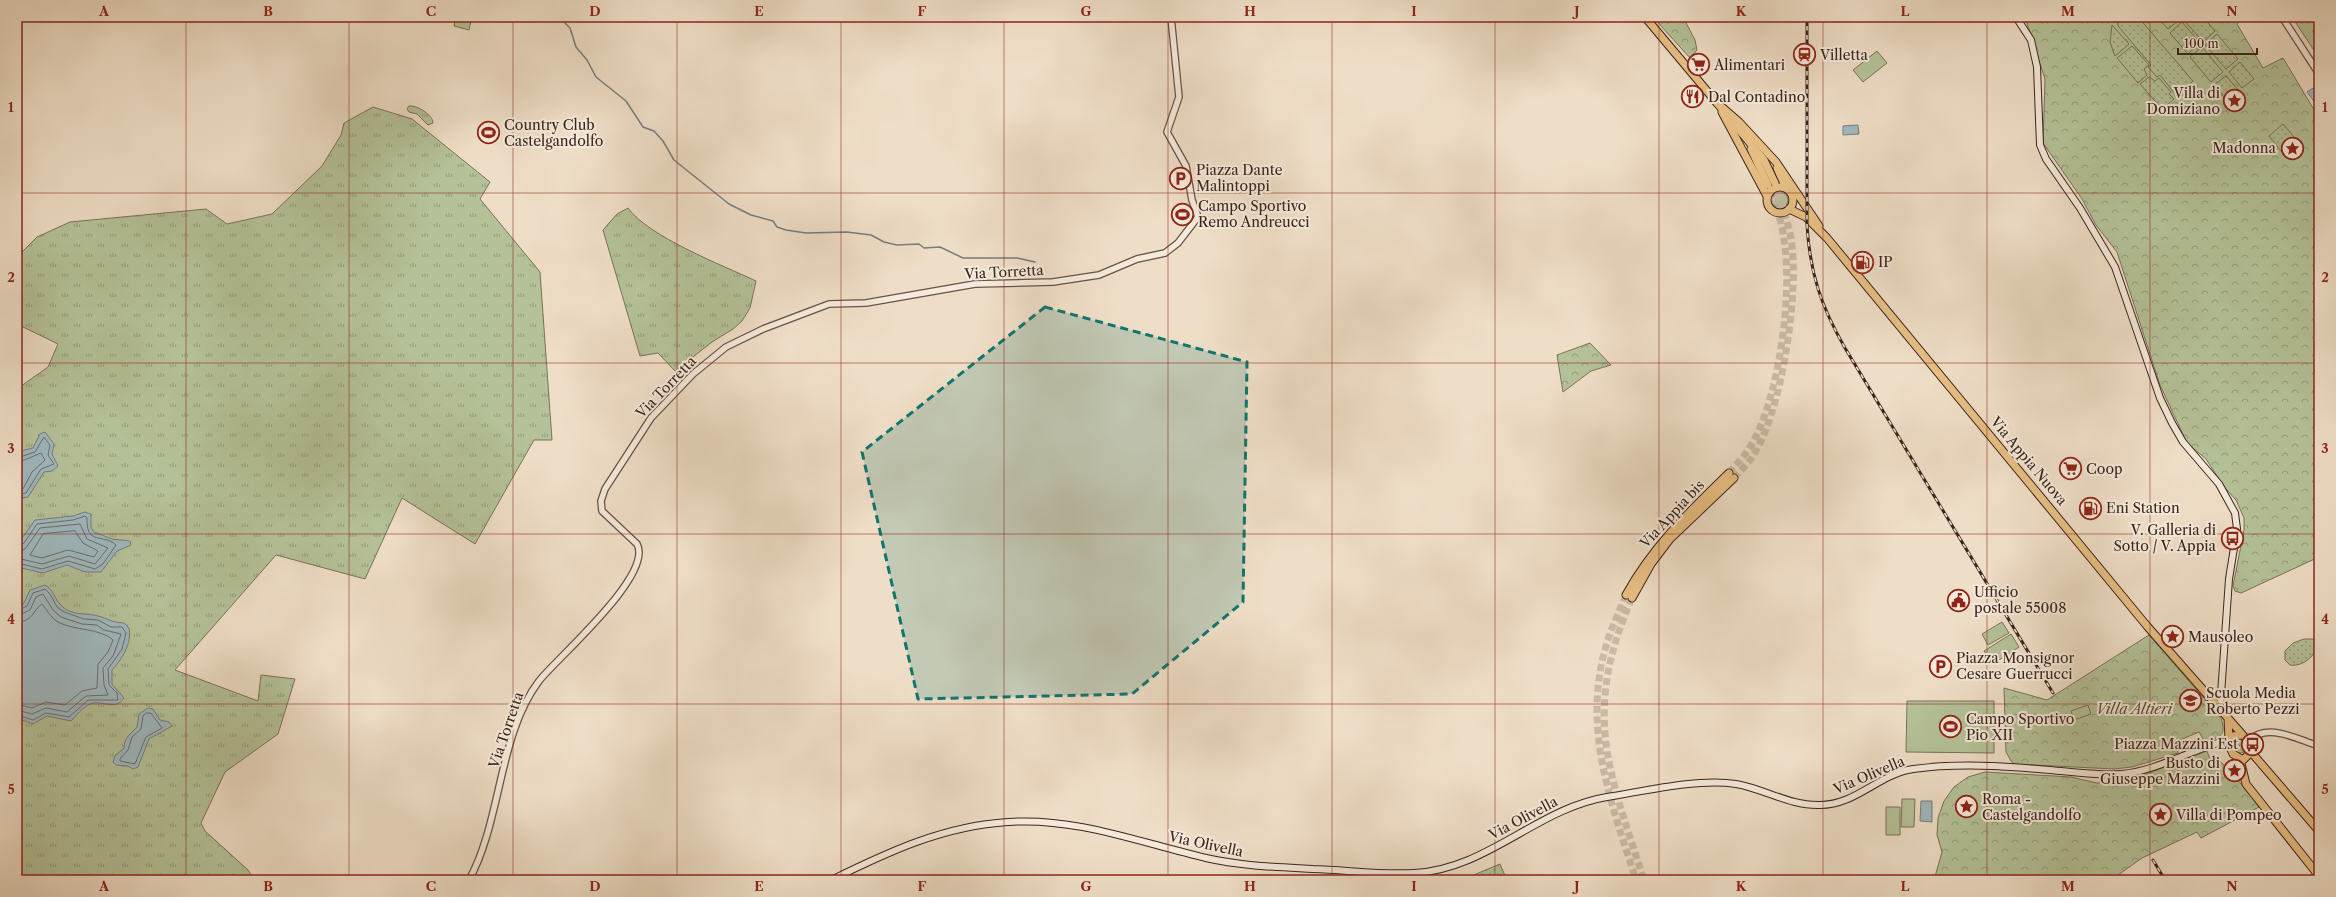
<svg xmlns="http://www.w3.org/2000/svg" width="2336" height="897" font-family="'Libre Caslon Text',serif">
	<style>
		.grass { fill: url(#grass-tufts); stroke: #78735a }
		.forest { fill: url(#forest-crowns); stroke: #78735a }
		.garden { fill: url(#garden-dots); stroke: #78735a }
		.pitch { fill: #b5c299; stroke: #78735a }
		.water { fill: #9fb9c0; stroke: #777d7e }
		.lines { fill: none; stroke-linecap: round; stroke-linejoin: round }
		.shore { stroke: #6d6e6e; stroke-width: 1 }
		.stream { stroke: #777d7e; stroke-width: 1.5 }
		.trunk-tunnel { stroke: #cbb9a5; stroke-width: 7; stroke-dasharray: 7 3.5; stroke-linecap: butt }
		.tertiary-casing { stroke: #685247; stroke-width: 8 }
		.secondary-casing { stroke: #3b241c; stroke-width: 8 }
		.primary-casing { stroke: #3b241c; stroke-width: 9 }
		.trunk-casing { stroke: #3b241c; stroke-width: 9 }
		.tertiary { stroke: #f5eadb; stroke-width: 5.5 }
		.secondary { stroke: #f5eadb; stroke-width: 6 }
		.primary { stroke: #e8bf84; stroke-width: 7 }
		.trunk { stroke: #e8bf84; stroke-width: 7 }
		.rail-casing { stroke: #3b241c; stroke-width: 3 }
		.rail { stroke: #f5eadb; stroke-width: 1.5; stroke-dasharray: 4.5; stroke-linecap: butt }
		.marked { fill: #0f766e; fill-opacity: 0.2; stroke: #0f766e; stroke-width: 3; stroke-dasharray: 8 5; stroke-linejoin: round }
		.grid { fill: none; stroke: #8f2418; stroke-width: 1; stroke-opacity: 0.55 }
		.labels { text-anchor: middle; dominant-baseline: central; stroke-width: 4; stroke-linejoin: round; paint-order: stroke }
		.poi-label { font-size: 14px; fill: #3b241c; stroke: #f5eadb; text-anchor: start }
		.street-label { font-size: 14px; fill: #3b241c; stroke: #f5eadb }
		.park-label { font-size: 14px; font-style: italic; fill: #5a4c3b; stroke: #f5eadb }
		.neatline { fill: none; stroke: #8f2418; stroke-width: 1.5 }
		.grid-label { font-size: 13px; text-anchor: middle; font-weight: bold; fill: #8f2418 }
	</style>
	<defs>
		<pattern id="grass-tufts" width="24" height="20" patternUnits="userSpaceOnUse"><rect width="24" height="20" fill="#b5c299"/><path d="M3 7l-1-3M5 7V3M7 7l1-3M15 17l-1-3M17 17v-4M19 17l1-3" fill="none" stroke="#949d7c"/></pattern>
		<pattern id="forest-crowns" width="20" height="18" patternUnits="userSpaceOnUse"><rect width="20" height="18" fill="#b5c299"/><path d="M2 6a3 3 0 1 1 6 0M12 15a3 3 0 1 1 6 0" fill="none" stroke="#949d7c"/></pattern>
		<pattern id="garden-dots" width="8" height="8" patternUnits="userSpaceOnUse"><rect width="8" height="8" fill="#b5c299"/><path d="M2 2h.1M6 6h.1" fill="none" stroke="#949d7c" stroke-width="1.8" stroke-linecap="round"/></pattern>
	</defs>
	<rect width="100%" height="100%" fill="#efdec7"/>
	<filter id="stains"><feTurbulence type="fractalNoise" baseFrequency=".005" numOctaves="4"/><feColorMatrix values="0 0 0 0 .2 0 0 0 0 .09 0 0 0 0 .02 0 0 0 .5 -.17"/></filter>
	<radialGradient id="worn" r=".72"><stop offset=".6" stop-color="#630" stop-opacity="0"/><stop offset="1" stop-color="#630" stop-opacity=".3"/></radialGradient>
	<path class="grass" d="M409,106C417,105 433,115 433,123L428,125L417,114L409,112L407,109Z
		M373,107L412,119L490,182L480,199L540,272L552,440H534L475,544L402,498L365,579L276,555L175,670L258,701L261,675L295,679L278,734L225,772L201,823L205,831L248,870L252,876L250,880H17V389L48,367L58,344L17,324V257L37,237L70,222L206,209L227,224L272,214L322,166L341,135L344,123Z
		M1772 200a8 8 0 1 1 16 0a8 8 0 1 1-16 0Z
		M628,208C649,237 722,265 756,281L750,308L742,321L733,329L712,342L675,371L658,353L640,356L603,230L617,214Z
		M2233 746a7 7 0 1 1 14 0a7 7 0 1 1-14 0Z"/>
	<path class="forest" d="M1653,17H1683L1695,40L1697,50L1690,58Z
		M2025,17H2239L2242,19L2237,24L2263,68L2283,58L2319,118V557L2241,593L2235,591L2233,586L2244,530V518L2236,500L2225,488L2206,459L2187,443L2160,385L2117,252L2096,225L2082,199L2043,143L2045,79Z
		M2292,17H2319V58Z
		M1590,343L1611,365L1591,371L1563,392L1557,355Z
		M2149,635L2221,718C2227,736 2220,737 2205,742L2199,732L2180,740V748L2177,749L2178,753L2132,767L2114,769L2015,764L2011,761L2006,752L2004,688L2047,700Z
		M2207,751L2210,759L2221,762L2261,806L2201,838L2197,832L2142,858L2111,880H1934L1942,852L1937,835L1938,818L1944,801L1954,787L1968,777L1985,772L2071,777L2097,783L2117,781L2135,778Z"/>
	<path class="garden" d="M2117,17H2138L2193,81L2176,95L2160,75L2157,77L2148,67L2151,65L2118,26Z
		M2157,17H2177L2179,20L2168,29Z
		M2187,17H2203L2215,31L2203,42L2184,20Z
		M2182,22L2200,43L2188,54L2170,33Z
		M2112,25L2129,44L2115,56L2110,42Z
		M2217,34L2238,59L2226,69L2205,45Z
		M2132,46L2149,65L2144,69L2147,75L2138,83L2117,58Z
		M2202,47L2223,72L2211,82L2190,57Z
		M2240,62L2254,79L2242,88L2229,72Z
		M2226,76L2240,92L2228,102L2214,85Z
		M2149,77L2155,81L2159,78L2171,92L2169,94L2174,99L2162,109L2140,84Z
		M2283,124L2300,144L2286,157L2269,136Z
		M2304,639H2313L2316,642C2318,656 2302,667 2290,665L2285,660V651L2293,643Z
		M1500,864L1506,878L1467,880L1469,877Z"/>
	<path class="pitch" d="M456,17H472L469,30L454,26Z
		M1877,51L1887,63L1863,82L1853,70Z
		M1184,205L1192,210L1183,223L1175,217Z
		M2002,622L2009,633L1988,645L1982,634Z
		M2011,634L2019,647L1993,664L1984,651Z
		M1907,701H1994V753L1906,752Z
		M2088,705L2091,714L2074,720L2071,711Z
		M1902,799H1915L1914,827H1901Z
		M1886,807H1900V835H1886Z"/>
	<path class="water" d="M2313,88L2319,95V108L2307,92Z
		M1858,125L1859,134L1843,135V126Z
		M45,432L54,444L52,454L58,466L52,471L44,472L28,497L17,499V457L24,450L33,448L40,434Z
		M85,512L91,514V527L94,532L112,539L130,541L131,545L117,551L101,572H85L67,565L43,573L17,567V545L35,520L73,516Z
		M45,585C54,590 54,598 60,604C71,617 85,612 98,616C110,619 109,622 124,623L129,628C132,644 122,659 112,670V684L124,698C114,712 103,699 90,704C83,707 76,716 71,721L47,716L33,724L17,718V608L24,603L30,590Z
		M148,708L153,709L160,720L169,722L172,726L149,739L138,767L133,769L128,766L116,765L113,762L115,756L124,748C124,737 131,734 137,727L139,714Z
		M1921,801H1932V822L1920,821Z"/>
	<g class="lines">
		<path class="shore" d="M17,458L35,452L44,437L50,445L48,455L54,464L41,469L26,493L17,495
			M17,463L41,453L45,460L32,472L23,489L17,490
			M75,531L83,543L98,551L94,557L68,550L42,558L30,555L43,534Z
			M17,547L24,543L37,524L73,520L85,516L87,518C86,546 103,533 116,545L103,564L95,569L68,561L42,569L17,563
			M17,552L25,549L40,528L80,524L87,539L108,548L95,564L69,556L42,564L17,558
			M17,611L27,606L33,593L45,589L50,594L57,607L64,612L84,619L98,620L111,627H122L126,633L122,649L108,669L109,685L117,693L118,700H88L69,717L46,713L33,720L17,715
			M17,616L30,610L36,597L43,594L53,610L61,617L82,624L97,625L104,630L121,634L113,656L103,668L104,685L108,695L86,696L67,712L46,708L32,714L17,710
			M17,622C33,622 33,610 42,604C47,610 50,617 58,622C75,631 100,628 113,640L108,652L98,664L97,688L82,691L65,705L46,702L32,708L17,704
			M147,713H151L162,728L146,737L135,764L120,761V759L128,750L132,737L141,729L143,716Z"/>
		<path class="stream" d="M559,17L570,28L576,47L587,60L596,77L626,101L643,127L654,131L663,141L674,160L729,204L751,215L773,221L777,227L786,230L806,233L847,232L871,235L884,242L897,245L919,244L924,248L940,247L963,258H1017L1035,262"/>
		<path class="trunk-tunnel" d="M1729,473C1738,463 1746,454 1753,442C1779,395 1793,294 1784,240C1782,221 1775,203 1768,185
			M1734,478C1739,472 1746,466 1750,460C1782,417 1800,291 1791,238C1787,219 1781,201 1775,183
			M1626,595C1619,612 1611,628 1606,646C1582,729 1611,802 1636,880
			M1632,598C1582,712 1608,769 1644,880"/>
		<defs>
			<path id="tertiary" d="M2282,17L2319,74
				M2248,741C2268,722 2296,739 2319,746
				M469,880C502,820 498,735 539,681C558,657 654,575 637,544L602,511L601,501L605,489L651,418L693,374L726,347L763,329L829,304L866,303L975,284L1053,282L1099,275L1137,259L1165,253L1178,243L1198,217L1192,200L1186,166L1167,132L1179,97L1171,17"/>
			<path id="secondary" d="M2016,17L2031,40L2037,67L2040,145L2046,159L2080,208L2115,267L2160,398L2172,423L2183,442L2219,484L2235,513L2237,529L2229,579L2220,709
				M831,880C888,852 943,826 1008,822C1076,817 1141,843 1206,858C1241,866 1277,867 1313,869C1347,870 1381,875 1414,873C1486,870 1538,808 1607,797C1645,791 1699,778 1736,784C1765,789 1790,806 1820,805C1856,805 1879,774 1913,769C1958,763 2005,766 2050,770C2073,772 2099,776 2122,774C2155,771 2187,752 2218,743H2228"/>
			<path id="primary" d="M1645,17L1717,103L1739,122L1776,162L1819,226
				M1722,112L1767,196
				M1777,168L1786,188
				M1767 200a13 13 0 1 1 26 0a13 13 0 1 1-26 0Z
				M1789,209L1806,217L1827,238L2147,626L2248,741L2251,752L2243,760L2233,754L2228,743L2233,736L2241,735
				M2228,718L2229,740
				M2251,752L2319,831
				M2240,759L2246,784L2315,871L2317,875L2314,880"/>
			<path id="trunk" d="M1717,103L1764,160L1775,183
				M1751,149L1768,185
				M1626,595C1652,547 1690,511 1729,473
				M1632,598L1651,564L1670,539L1734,478"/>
		</defs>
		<use href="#tertiary" class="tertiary-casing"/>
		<use href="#secondary" class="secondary-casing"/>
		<use href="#primary" class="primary-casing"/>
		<use href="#trunk" class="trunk-casing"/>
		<use href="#tertiary" class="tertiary"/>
		<use href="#secondary" class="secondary"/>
		<use href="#primary" class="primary"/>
		<use href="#trunk" class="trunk"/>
		<defs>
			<path id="rail" d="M1807,17V225C1810,274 1821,306 1845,348L2053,693
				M2153,860L2165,880"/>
		</defs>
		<use href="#rail" class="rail-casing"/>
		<use href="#rail" class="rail"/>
	</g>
	<path class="marked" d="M1045,307L1247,362L1243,602L1132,694L918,699L862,452Z"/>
	<path class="grid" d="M186,17V880M349,17V880M513,17V880M677,17V880M841,17V880M1004,17V880M1168,17V880M1332,17V880M1495,17V880M1659,17V880M1823,17V880M1987,17V880M2150,17V880M17,193H2319M17,363H2319M17,534H2319M17,704H2319"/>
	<defs>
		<symbol id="station-ring" viewBox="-11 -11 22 22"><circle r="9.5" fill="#f5eadb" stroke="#8f2418" stroke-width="1.5"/><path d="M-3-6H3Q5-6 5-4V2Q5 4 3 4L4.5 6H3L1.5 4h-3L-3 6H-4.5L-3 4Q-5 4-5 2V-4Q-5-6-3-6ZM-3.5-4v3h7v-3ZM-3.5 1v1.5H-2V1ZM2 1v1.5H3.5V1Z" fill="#8f2418"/></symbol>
		<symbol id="supermarket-ring" viewBox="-11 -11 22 22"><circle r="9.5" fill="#f5eadb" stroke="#8f2418" stroke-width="1.5"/><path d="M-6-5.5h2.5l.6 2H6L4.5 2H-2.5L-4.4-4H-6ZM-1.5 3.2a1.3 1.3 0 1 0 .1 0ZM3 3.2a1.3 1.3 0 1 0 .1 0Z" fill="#8f2418"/></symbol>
		<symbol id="restaurant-ring" viewBox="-11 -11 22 22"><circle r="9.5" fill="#f5eadb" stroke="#8f2418" stroke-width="1.5"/><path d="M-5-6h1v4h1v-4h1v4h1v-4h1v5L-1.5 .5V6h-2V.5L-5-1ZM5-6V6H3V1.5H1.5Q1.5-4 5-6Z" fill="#8f2418"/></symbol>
		<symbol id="sight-ring" viewBox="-11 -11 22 22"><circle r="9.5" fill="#f5eadb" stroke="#8f2418" stroke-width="1.5"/><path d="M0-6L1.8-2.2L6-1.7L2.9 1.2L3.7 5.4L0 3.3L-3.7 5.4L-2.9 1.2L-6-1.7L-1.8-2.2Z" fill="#8f2418"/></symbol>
		<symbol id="stadium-ring" viewBox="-11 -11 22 22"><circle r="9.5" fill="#f5eadb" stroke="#8f2418" stroke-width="1.5"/><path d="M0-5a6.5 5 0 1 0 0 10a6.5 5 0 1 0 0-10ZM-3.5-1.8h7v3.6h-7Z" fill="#8f2418"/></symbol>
		<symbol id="parking-ring" viewBox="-11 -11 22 22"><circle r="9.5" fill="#f5eadb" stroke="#8f2418" stroke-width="1.5"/><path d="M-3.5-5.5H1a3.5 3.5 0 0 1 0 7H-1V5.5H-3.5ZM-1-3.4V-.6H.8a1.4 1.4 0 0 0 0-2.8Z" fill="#8f2418"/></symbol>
		<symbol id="fuel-ring" viewBox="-11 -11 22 22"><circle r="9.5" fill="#f5eadb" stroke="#8f2418" stroke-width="1.5"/><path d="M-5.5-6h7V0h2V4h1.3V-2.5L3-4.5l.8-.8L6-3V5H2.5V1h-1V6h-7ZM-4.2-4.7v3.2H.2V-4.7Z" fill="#8f2418"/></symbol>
		<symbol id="bus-ring" viewBox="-11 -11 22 22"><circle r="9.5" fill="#f5eadb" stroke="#8f2418" stroke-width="1.5"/><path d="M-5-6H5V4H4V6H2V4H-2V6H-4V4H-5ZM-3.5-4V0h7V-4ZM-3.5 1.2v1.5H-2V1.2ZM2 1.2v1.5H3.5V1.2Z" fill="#8f2418"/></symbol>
		<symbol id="civic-ring" viewBox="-11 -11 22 22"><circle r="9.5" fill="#f5eadb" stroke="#8f2418" stroke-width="1.5"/><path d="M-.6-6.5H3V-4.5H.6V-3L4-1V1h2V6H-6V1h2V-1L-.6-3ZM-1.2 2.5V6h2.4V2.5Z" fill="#8f2418"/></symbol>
		<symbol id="school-ring" viewBox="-11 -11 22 22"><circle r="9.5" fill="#f5eadb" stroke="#8f2418" stroke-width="1.5"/><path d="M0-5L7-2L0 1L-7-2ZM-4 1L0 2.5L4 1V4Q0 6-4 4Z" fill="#8f2418"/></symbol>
	</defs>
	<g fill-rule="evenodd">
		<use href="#station-ring" x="1792" y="42" width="25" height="25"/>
		<use href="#supermarket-ring" x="1686" y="52" width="25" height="25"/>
		<use href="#restaurant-ring" x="1680" y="84" width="25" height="25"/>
		<use href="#sight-ring" x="2222" y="88" width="25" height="25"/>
		<use href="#stadium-ring" x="476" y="120" width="25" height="25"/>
		<use href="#sight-ring" x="2280" y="136" width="25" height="25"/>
		<use href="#parking-ring" x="1168" y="166" width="25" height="25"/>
		<use href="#stadium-ring" x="1170" y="202" width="25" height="25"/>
		<use href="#fuel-ring" x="1850" y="250" width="25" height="25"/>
		<use href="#supermarket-ring" x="2058" y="456" width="25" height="25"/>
		<use href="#fuel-ring" x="2078" y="496" width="25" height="25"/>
		<use href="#bus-ring" x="2220" y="526" width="25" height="25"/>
		<use href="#civic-ring" x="1946" y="588" width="25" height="25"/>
		<use href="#sight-ring" x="2160" y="624" width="25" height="25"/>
		<use href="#parking-ring" x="1928" y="654" width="25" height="25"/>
		<use href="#school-ring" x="2178" y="688" width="25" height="25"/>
		<use href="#stadium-ring" x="1938" y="714" width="25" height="25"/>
		<use href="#bus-ring" x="2240" y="732" width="25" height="25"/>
		<use href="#sight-ring" x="2222" y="758" width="25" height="25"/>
		<use href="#sight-ring" x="1954" y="794" width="25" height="25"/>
		<use href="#sight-ring" x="2148" y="802" width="25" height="25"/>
	</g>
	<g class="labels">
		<g class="poi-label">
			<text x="1820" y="55">Villetta</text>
			<text x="1714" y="65">Alimentari</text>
			<text x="2220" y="93" text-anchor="end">Villa di<tspan x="2220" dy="16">Domiziano</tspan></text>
			<text x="1708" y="97">Dal Contadino</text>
			<text x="504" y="125">Country Club<tspan x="504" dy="16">Castelgandolfo</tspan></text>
			<text x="2276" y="148" text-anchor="end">Madonna</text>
			<text x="1196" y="170">Piazza Dante<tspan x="1196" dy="16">Malintoppi</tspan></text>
			<text x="1198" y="206">Campo Sportivo<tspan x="1198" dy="16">Remo Andreucci</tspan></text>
			<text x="1878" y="262">IP</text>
			<text x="2086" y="469">Coop</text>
			<text x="2106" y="508">Eni Station</text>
			<text x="2216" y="530" text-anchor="end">V. Galleria di<tspan x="2216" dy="16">Sotto / V. Appia</tspan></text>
			<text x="1974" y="592">Ufficio<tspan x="1974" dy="16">postale 55008</tspan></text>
			<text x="2188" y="637">Mausoleo</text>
			<text x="1956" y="658">Piazza Monsignor<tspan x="1956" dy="16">Cesare Guerrucci</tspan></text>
			<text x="2206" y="693">Scuola Media<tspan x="2206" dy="16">Roberto Pezzi</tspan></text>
			<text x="1966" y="719">Campo Sportivo<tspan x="1966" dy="16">Pio XII</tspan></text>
			<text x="2238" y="744" text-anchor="end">Piazza Mazzini Est</text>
			<text x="2220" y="763" text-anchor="end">Busto di<tspan x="2220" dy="16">Giuseppe Mazzini</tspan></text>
			<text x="1982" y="799">Roma -<tspan x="1982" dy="16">Castelgandolfo</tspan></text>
			<text x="2176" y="815">Villa di Pompeo</text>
		</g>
		<g class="street-label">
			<text transform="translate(1004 272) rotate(-3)">Via Torretta</text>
			<text transform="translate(666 387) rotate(-46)">Via Torretta</text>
			<text transform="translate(2029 461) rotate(50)">Via Appia Nuova</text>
			<text transform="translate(1672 514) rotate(-47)">Via Appia bis</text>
			<text transform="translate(506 730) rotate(-71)">Via Torretta</text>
			<text transform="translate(1869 775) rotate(-23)">Via Olivella</text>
			<text transform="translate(1523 818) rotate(-28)">Via Olivella</text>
			<text transform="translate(1206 844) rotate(12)">Via Olivella</text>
		</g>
		<g class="park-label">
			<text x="2134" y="709">Villa Altieri</text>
		</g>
	</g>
	<rect width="2336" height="897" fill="none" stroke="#efdec7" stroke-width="44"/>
	<path d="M2178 48v6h79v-6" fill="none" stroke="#3b241c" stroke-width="2"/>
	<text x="2184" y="48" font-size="12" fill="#3b241c" stroke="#f5eadb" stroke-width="3" paint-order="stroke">100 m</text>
	<rect x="22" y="22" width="2292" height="853" class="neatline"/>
	<g class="grid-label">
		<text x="104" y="16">A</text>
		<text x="268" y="16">B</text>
		<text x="431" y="16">C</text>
		<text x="595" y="16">D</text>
		<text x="759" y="16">E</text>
		<text x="922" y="16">F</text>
		<text x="1086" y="16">G</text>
		<text x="1250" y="16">H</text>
		<text x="1414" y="16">I</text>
		<text x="1577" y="16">J</text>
		<text x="1741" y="16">K</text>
		<text x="1905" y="16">L</text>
		<text x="2068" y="16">M</text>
		<text x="2232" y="16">N</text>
		<text x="11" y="112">1</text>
		<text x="2325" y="112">1</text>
		<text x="11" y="282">2</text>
		<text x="2325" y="282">2</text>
		<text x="11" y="453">3</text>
		<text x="2325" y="453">3</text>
		<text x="11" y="624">4</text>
		<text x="2325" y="624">4</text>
		<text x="11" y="794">5</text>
		<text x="2325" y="794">5</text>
		<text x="104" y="891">A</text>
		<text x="268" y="891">B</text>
		<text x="431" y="891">C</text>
		<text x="595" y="891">D</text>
		<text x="759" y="891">E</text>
		<text x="922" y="891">F</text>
		<text x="1086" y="891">G</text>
		<text x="1250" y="891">H</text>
		<text x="1414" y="891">I</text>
		<text x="1577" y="891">J</text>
		<text x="1741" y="891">K</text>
		<text x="1905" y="891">L</text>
		<text x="2068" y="891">M</text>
		<text x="2232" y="891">N</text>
	</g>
	<rect width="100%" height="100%" filter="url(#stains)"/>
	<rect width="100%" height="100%" fill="url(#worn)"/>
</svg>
